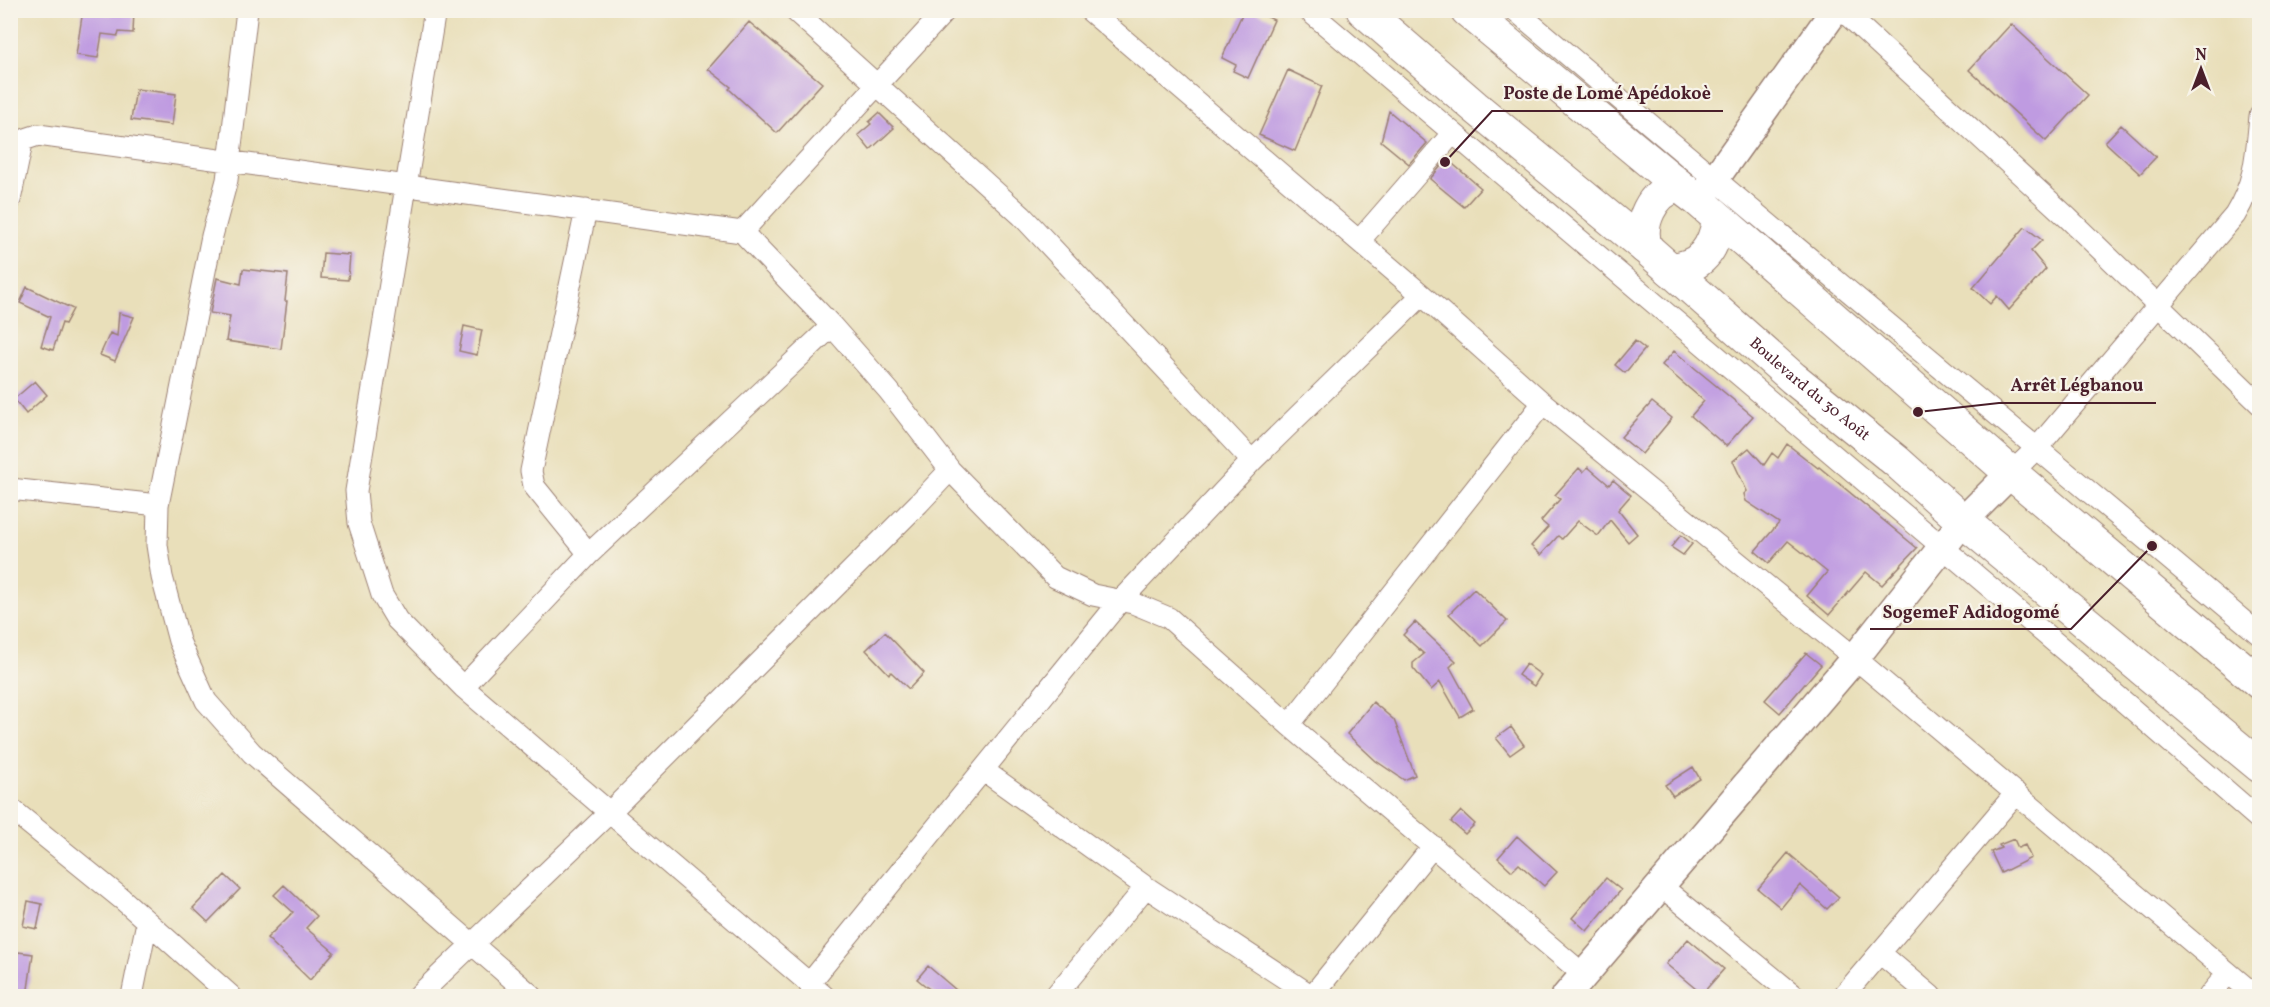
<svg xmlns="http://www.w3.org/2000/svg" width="2270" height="1007" font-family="Vollkorn,serif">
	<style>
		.building { fill: #bf9be1 }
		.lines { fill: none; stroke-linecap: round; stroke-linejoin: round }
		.street-casing { stroke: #9a7f72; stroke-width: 23 }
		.secondary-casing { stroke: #9a7f72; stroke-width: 31 }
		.highway-casing { stroke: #9a7f72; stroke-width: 35 }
		.street { stroke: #fff; stroke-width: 21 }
		.secondary { stroke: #fff; stroke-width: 28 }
		.highway { stroke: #fff; stroke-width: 33 }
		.labels { text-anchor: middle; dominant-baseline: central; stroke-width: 4.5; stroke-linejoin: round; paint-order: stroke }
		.street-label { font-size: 16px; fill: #4a1f2b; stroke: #f7f3e8 }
		.leader { fill: none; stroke: #4a1f2b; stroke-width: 2 }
		.callout-dot { fill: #4a1f2b; stroke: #f7f3e8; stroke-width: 2 }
		.callout-label { font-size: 18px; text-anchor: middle; font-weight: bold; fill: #4a1f2b; stroke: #f7f3e8; stroke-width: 4.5; stroke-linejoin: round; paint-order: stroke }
	</style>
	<rect width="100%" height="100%" fill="#f7f3e8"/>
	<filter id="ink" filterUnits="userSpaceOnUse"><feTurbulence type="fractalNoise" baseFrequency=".0167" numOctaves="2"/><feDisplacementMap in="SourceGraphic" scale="12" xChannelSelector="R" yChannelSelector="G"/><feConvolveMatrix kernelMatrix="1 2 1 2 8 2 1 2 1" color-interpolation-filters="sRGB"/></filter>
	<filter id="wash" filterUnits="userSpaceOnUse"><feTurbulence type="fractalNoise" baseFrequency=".008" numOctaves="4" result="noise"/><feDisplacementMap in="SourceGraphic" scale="24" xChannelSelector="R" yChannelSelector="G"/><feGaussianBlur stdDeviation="1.35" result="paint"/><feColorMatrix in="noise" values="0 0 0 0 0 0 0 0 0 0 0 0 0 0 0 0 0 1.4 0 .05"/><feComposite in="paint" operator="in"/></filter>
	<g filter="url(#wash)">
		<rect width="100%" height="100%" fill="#e9dfba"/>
		<g id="blocks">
			<path class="building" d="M83,10L111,15L112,10H134L133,33L119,32L118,36L102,34L98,58L76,55Z
				M1244,10H1253L1274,20L1248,78L1233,71L1236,65L1222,58Z
				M749,22L822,83L777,133L729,89L731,87L708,69Z
				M2011,24L2088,95L2046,141L1969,70Z
				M1288,70L1322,86L1295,151L1259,135Z
				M136,89L176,94L172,125L131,120Z
				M1389,111L1427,143L1409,164L1381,141Z
				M879,113L894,128L870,150L858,135L871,124L869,122Z
				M2121,125L2156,157L2140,174L2105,142Z
				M1447,159L1481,188L1464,207L1430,179Z
				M2025,227L2042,240L2031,251L2046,269L2009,310L1997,296L1990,304L1973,288Z
				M323,253L350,255L348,280L321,278Z
				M243,269L288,274L285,301H287L281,349L226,341L230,316L210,313L217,278L241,284Z
				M27,287L73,309L65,324L62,323L53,350L41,346L50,317L20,303Z
				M119,313L134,317L115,361L100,355L110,333L117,336Z
				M464,326L482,330L477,355L459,351Z
				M1635,341L1645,349L1625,373L1615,365Z
				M1674,351L1753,416L1726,446L1691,416L1704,401L1662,365Z
				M35,381L47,395L26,414L14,399Z
				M1652,402L1672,418L1642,454L1621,437Z
				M1787,444L1818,468L1819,467L1917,548L1882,585L1866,572L1829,615L1807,596L1827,572L1788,541L1769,563L1755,551L1779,523L1746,501L1744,494L1747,491L1733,461L1749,448L1764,465L1772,453L1778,458Z
				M1588,467L1609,485L1613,480L1631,495L1618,510L1637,534L1628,542L1610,520L1598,536L1578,521L1562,539L1558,536L1541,555L1531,546L1548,527L1541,521L1560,499L1555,495L1579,468L1583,472Z
				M1681,535L1692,544L1683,555L1671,547Z
				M1474,589L1507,621L1482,646L1449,614Z
				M1415,622L1456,661L1450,667L1473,709L1460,717L1440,682L1431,690L1413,668V663L1424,654L1403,635Z
				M885,632L924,673L909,689L891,672L889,674L866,650Z
				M1806,653L1821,665L1780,713L1765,700Z
				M1526,664L1541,675L1534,686L1518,675Z
				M1373,702L1394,720L1415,775L1404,780L1376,761L1347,734Z
				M1511,727L1524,745L1510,755L1496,738Z
				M1693,767L1700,779L1673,796L1665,785Z
				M1461,811L1475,824L1465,834L1451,822Z
				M1517,836L1557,872L1544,886L1519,864L1512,871L1498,858Z
				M2014,839L2018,848L2025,845L2031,858L2001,873L1991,852L2001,848L1999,845Z
				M1788,853L1839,897L1827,909L1800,885L1781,908L1758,889Z
				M225,875L240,889L208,922L193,908Z
				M1606,878L1621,890L1587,931L1572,918Z
				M284,885L317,916L306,928L334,952L310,980L267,938L293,912L274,895Z
				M28,901L42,904L37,929L23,926Z
				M1688,939L1724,969L1702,994L1666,964Z
				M18,952L33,954L27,996H11Z
				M928,966L963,996H938L917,979Z"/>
		</g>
	</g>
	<g filter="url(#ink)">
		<use href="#blocks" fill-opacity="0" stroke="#9a7f72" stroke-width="1.5"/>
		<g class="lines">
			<defs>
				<path id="street" d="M247,10L227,180L212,236L158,505L157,545L162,577L179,641L206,701L252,753L532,996
					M435,10L356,491L359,523L382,595L397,620L463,687L824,996
					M794,10L1022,216L1252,461
					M1089,10L1422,295L1543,403L1855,658L2256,996
					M1308,10L2077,661L2260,820
					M1515,10C1762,221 2012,426 2260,635
					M1842,10L2068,218L2260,404
					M10,200L22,143L26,139L38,135L742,232L946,10
					M586,210L531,471L534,486L589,554
					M742,232L832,326L889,391L950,470L1055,577L1093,595L1133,603L1169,618L1289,725L1584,975
					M1359,241L1452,134
					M2011,473L2037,448L2235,215C2256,180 2256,156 2260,116
					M10,489L158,505
					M463,687L589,554L832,326
					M1289,725L1543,403
					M983,770L1146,887L1312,996
					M10,808L122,899L231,996
					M1661,886L1795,996
					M1880,953L1931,996
					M809,984L1121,600L1252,461L1422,295
					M132,996L147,922
					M418,996L609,813L919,503L950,470
					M1055,996L1146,887
					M1312,996L1433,846
					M1843,996L2016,793
					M2209,996L2228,973"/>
				<path id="secondary" d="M1699,201L1835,10
					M1566,996L1855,658L1963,521L2011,473"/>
				<g id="highway">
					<path id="s1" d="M1363,10L1475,107L1646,248L1793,378L1896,461L1963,521L2260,766"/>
					<path d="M1467,10L1678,185L1699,201L2011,473L2260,683"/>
					<path d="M1646,248C1637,224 1652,192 1678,185"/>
					<path d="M1670,269C1701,269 1714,248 1719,219"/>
				</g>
			</defs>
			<use href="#street" class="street-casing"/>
			<use href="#secondary" class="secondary-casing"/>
			<use href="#highway" class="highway-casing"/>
			<use href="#street" class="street"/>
			<use href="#secondary" class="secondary"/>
			<use href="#highway" class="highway"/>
		</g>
	</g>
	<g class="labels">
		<g class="street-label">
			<text stroke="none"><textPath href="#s1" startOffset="586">Boulevard du 30 Août</textPath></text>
		</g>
	</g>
	<path class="leader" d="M1445 162L1492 111H1723M1918 412L1999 403H2156M2152 546L2071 629H1870"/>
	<g class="callout-dot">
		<circle cx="1445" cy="162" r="6"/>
		<circle cx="1918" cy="412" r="6"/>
		<circle cx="2152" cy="546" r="6"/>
	</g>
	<g class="callout-label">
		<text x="1607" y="99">Poste de Lomé Apédokoè</text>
		<text x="2077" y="391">Arrêt Légbanou</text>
		<text x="1971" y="618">SogemeF Adidogomé</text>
	</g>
	<rect width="2270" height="1007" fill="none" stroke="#f7f3e8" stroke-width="36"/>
	<g transform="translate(2201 69)" stroke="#f7f3e8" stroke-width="4.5" paint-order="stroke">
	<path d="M0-4.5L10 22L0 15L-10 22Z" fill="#4a1f2b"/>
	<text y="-9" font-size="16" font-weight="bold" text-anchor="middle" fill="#4a1f2b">N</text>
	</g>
</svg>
